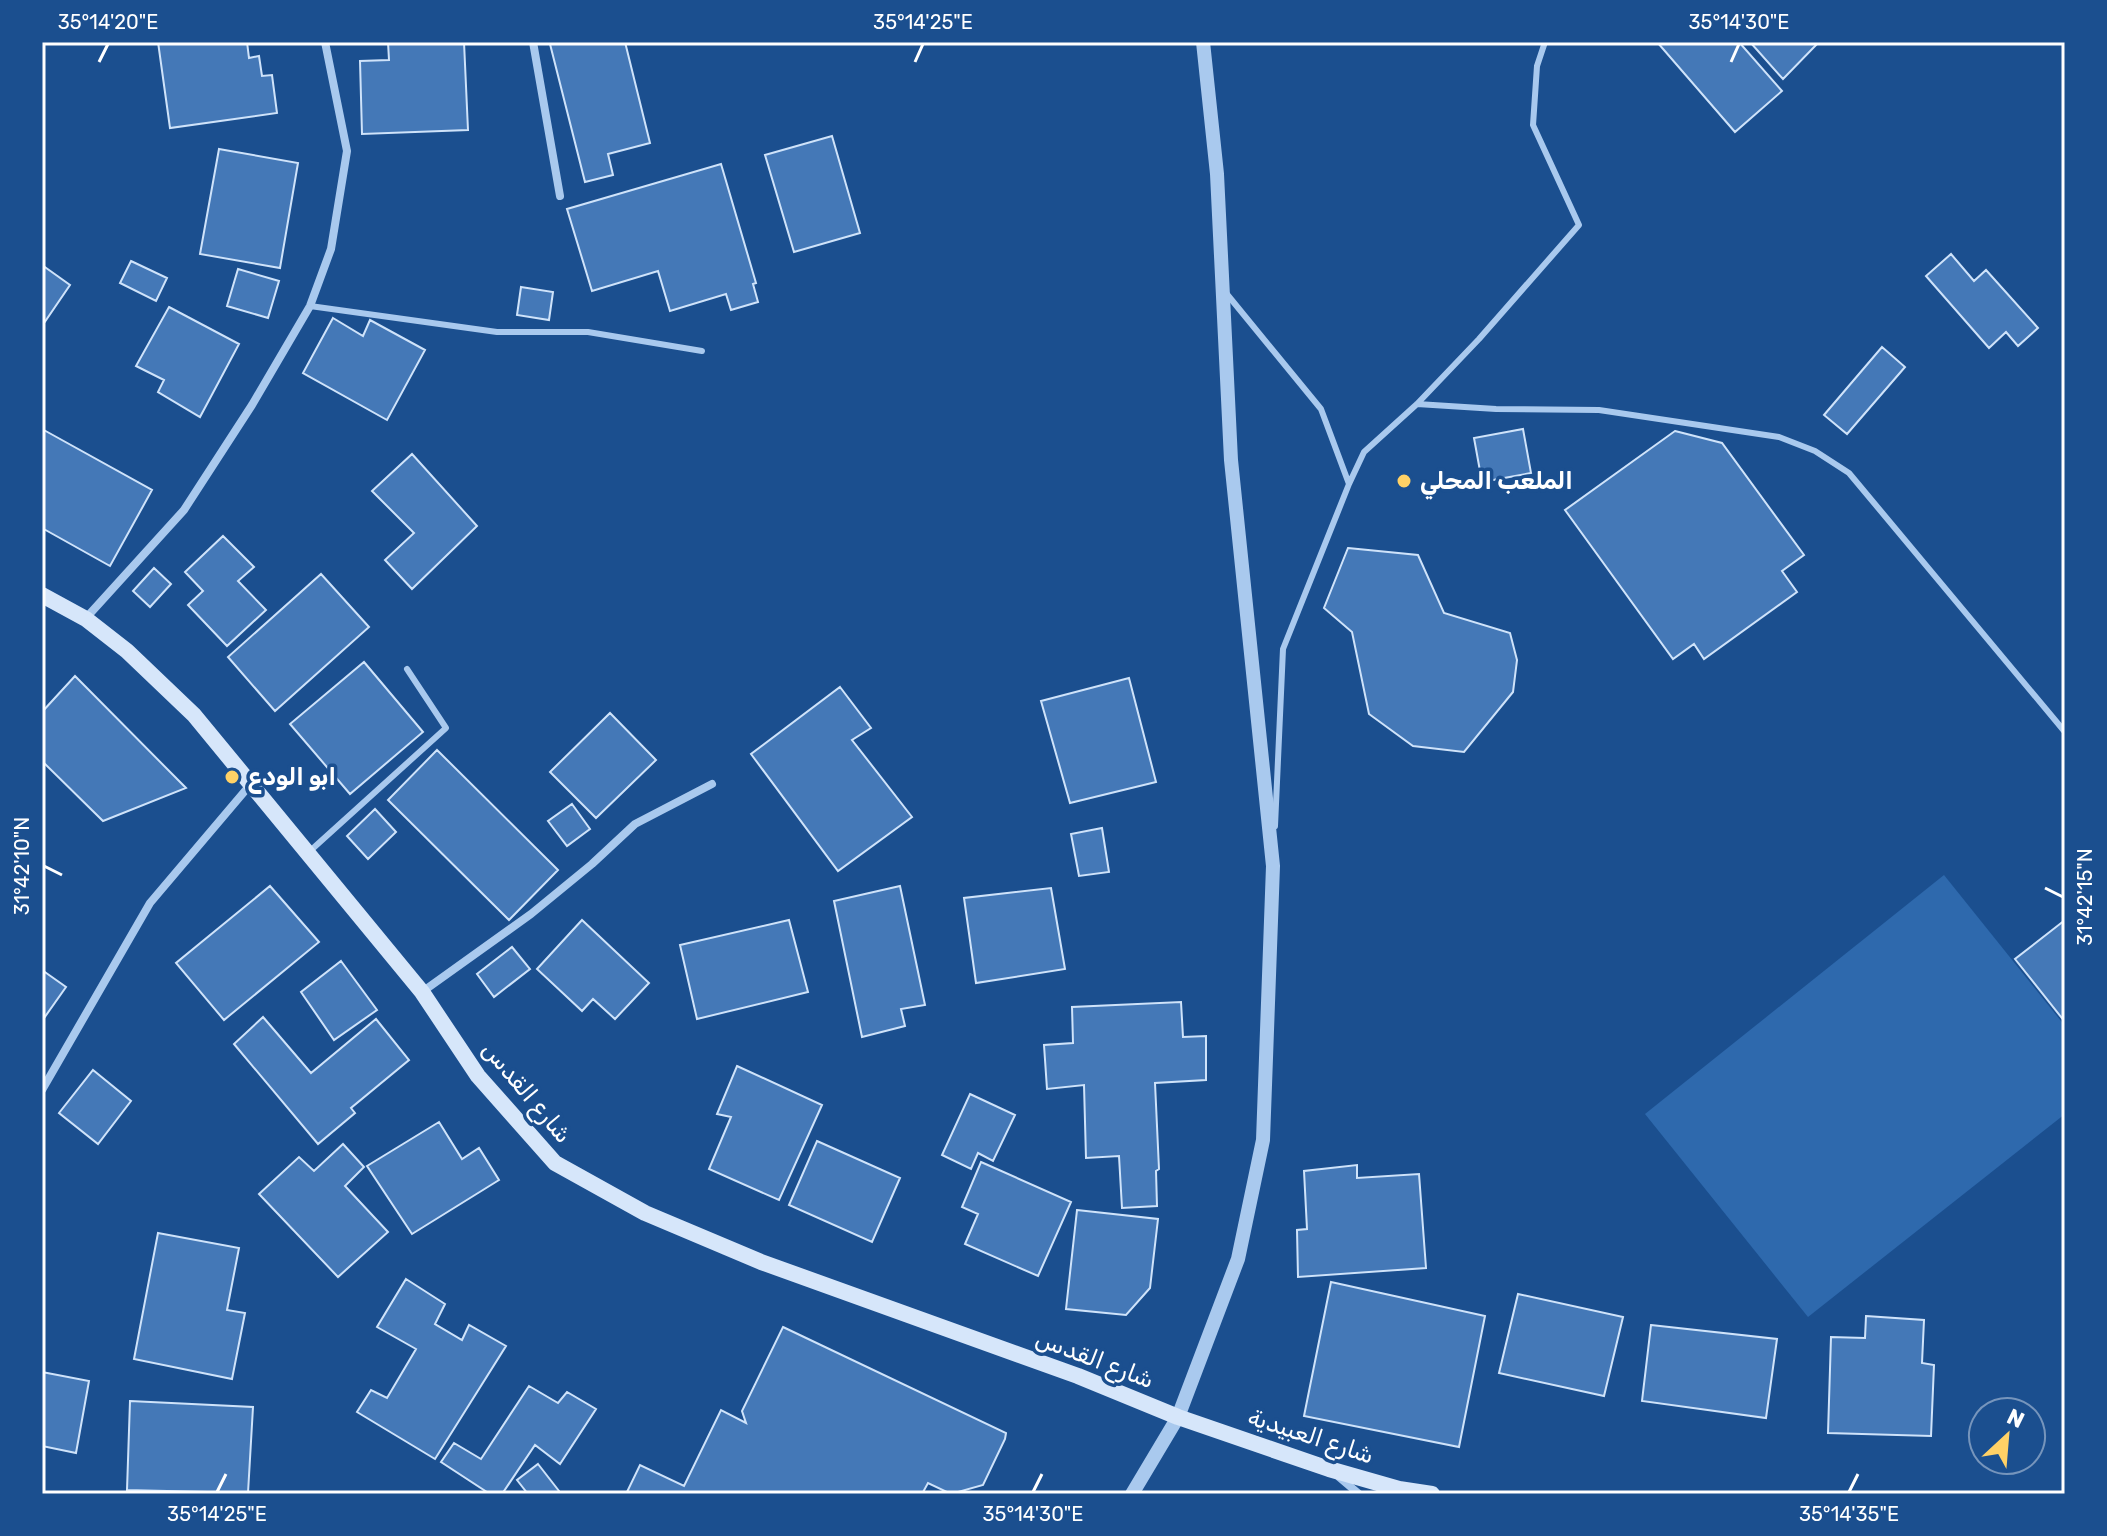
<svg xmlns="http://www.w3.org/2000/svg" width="2107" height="1536" font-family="Rubik,'Noto Naskh Arabic',sans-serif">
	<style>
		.green { fill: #2e69ad }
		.building { fill: #4478b7; stroke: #cfe3fa; stroke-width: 2 }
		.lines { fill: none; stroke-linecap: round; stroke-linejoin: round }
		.service { stroke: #a9c9ee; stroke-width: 6 }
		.minor { stroke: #a9c9ee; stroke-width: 8 }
		.tertiary { stroke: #a9c9ee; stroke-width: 14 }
		.secondary { stroke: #d6e6fa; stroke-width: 16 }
		.ticks { fill: none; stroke: #fff; stroke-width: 3 }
		.poi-dot { fill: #ffd166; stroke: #1b4f8f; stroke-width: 3 }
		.labels { text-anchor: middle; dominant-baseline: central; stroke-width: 7; stroke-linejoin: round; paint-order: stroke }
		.poi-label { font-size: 24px; font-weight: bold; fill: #fff; stroke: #1b4f8f; text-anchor: start }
		.street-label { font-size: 24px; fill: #fff; stroke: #1b4f8f }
		.neatline { fill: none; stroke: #fff; stroke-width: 3 }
		.ticks-label { font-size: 20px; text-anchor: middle; fill: #fff }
	</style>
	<rect width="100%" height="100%" fill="#1b4f8f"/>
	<path class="green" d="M1944,875L2065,1026V1114L1808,1317L1645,1114Z"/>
	<path class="building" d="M158,42H247L249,58L259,56L262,76L272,75L277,113L170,128Z
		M388,42H464L468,130L362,134L360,61L389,60Z
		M559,42H625L650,143L608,154L613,175L585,182L550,44Z
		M1657,42H1739L1782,91L1735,132Z
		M1750,42H1819L1783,79Z
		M832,136L860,233L794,252L765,155Z
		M219,149L298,163L280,268L200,254Z
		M721,164L756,283L753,284L758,302L731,310L726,294L670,311L658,271L592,291L567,209Z
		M1951,254L1974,281L1986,270L2038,328L2018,346L2006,332L1989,348L1926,276Z
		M131,261L167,278L156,301L120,283Z
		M42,265L70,285L42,326Z
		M238,269L279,281L268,318L227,306Z
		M521,287L553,292L549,320L517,315Z
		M169,307L239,344L200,417L158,392L164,380L136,366Z
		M333,318L363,336L370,320L425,350L387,420L303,373Z
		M1882,347L1905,367L1847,434L1824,415Z
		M42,429L152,490L110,566L42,528Z
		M1523,429L1531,473L1482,482L1474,438Z
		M1675,431L1722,443L1804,555L1782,571L1797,592L1704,659L1694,644L1673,659L1565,510Z
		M412,454L477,526L412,589L385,560L414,533L372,491Z
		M223,536L254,567L238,581L266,610L227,646L188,605L203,591L185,572Z
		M1348,548L1418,555L1444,613L1510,633L1517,660L1513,692L1464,752L1413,746L1369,714L1352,632L1324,608Z
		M154,568L171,584L150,607L133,591Z
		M321,574L369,627L275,711L228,657Z
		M364,662L423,732L350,794L290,724Z
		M75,676L186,788L103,821L42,761V712Z
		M1129,678L1156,782L1070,803L1041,701Z
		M840,687L871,728L852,740L912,817L838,871L751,754Z
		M610,713L656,760L596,818L550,772Z
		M437,750L558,870L509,920L388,800Z
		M572,804L590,829L567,846L548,821Z
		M375,809L396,832L368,859L347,836Z
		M1102,828L1109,872L1079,876L1071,834Z
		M270,886L319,942L224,1020L176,963Z
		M900,886L925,1005L901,1009L905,1026L862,1037L834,901Z
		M1051,888L1065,969L976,983L964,898Z
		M582,920L649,983L615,1019L593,999L582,1011L537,969Z
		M789,920L808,992L697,1019L680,945Z
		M2065,920V1022L2015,959Z
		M512,947L530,969L494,997L477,974Z
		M341,961L377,1010L334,1040L301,992Z
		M42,970L66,987L42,1021Z
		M1181,1002L1183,1037L1206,1036V1080L1155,1083L1159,1169L1156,1171L1157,1206L1122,1208L1119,1156L1086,1158L1084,1085L1047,1089L1044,1045L1073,1043L1072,1007Z
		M263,1017L311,1073L376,1019L409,1060L351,1108L355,1113L318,1144L234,1044Z
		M737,1066L822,1105L779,1200L709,1169L731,1117L717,1114Z
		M93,1070L131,1101L98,1144L59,1113Z
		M970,1094L1015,1115L993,1161L978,1153L971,1169L942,1155Z
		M439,1122L462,1159L479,1148L499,1180L412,1234L367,1166Z
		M817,1141L900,1178L872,1242L789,1205Z
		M343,1144L364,1167L345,1186L388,1232L338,1277L259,1194L299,1157L314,1171Z
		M981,1162L1071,1202L1038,1276L965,1244L978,1214L962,1207Z
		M1357,1165V1178L1419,1174L1426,1268L1298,1277L1297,1230L1307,1229L1304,1171Z
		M1077,1210L1158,1219L1150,1288L1126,1315L1066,1309Z
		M158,1233L239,1248L227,1310L245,1313L232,1379L134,1359Z
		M406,1279L445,1304L435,1324L462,1340L469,1325L506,1346L435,1459L357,1412L371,1390L387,1398L416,1349L377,1327Z
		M1331,1282L1485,1316L1459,1447L1304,1416Z
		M1518,1294L1623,1317L1604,1396L1499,1373Z
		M1866,1316L1924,1320L1922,1363L1934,1365L1931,1436L1828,1433L1831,1337L1865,1338Z
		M1651,1325L1777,1339L1766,1418L1642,1401Z
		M783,1327L1006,1433L1005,1439L983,1485L951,1494L928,1483L922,1494H626L640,1465L684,1486L721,1410L746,1423L742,1411Z
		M42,1372L89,1381L76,1453L42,1446Z
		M529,1386L558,1403L567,1392L596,1409L560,1464L535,1445L502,1494H490L441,1462L454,1443L481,1459Z
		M130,1401L253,1407L248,1493L127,1490Z
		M538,1464L559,1491L555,1494H528L517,1480Z"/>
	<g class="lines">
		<path class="service" d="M1226,293L1321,409L1349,484L1283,649L1275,826
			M310,306L497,332H588L702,351
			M1417,404L1496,409L1599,410L1779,437L1815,451L1849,473L2065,732
			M1349,484L1364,452L1417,404L1479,339L1579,225L1533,125L1537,66L1545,42
			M310,851L446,728L407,669"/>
		<path class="minor" d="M533,42L560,196
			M86,618L184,510L252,405L310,306L331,249L347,151L325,42
			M422,992L531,914L592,864L635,824L712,784
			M42,1090L150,903L250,785
			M1339,1477L1359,1494"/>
		<path class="tertiary" d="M1132,1494L1178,1417L1238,1259L1263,1140L1273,866L1231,460L1217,174L1203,42"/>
		<path class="secondary" d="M42,595L86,619L127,651L194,715L422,992L478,1076L555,1163L645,1213L761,1262L1078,1376L1178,1417L1329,1469L1399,1489L1432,1494"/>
	</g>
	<path class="ticks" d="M99,62L108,44M915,62L923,44M1731,62L1739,44M44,866L62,875M2045,888L2063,897M217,1492L226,1474M1033,1492L1042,1474M1849,1492L1858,1474"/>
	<g class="poi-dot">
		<circle cx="1404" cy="481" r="8"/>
		<circle cx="232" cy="777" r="8"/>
	</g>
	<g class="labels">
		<g class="poi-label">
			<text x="1420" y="481">الملعب المحلي</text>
			<text x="248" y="777">ابو الودع</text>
		</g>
		<g class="street-label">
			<text transform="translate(527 1092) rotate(50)">شارع القدس</text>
			<text transform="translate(1095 1359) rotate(21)">شارع القدس</text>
			<text transform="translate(1311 1436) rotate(18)">شارع العبيدية</text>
		</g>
	</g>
	<rect width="2107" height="1536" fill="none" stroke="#1b4f8f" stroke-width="88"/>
	<g transform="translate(2007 1436) rotate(26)"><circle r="38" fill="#1b4f8f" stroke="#7695bc" stroke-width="2"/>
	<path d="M0-6L14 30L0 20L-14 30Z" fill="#ffd166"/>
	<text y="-12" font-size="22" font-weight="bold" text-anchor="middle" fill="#ffffff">N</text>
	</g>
	<rect x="44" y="44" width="2019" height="1448" class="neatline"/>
	<g class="ticks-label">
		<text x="108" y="29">35°14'20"E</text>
		<text x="923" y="29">35°14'25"E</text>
		<text x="1739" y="29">35°14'30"E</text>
		<text transform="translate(22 866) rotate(-90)" y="7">31°42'10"N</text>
		<text transform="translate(2085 897) rotate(-90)" y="7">31°42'15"N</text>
		<text x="217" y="1521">35°14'25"E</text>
		<text x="1033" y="1521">35°14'30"E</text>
		<text x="1849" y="1521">35°14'35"E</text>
	</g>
</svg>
